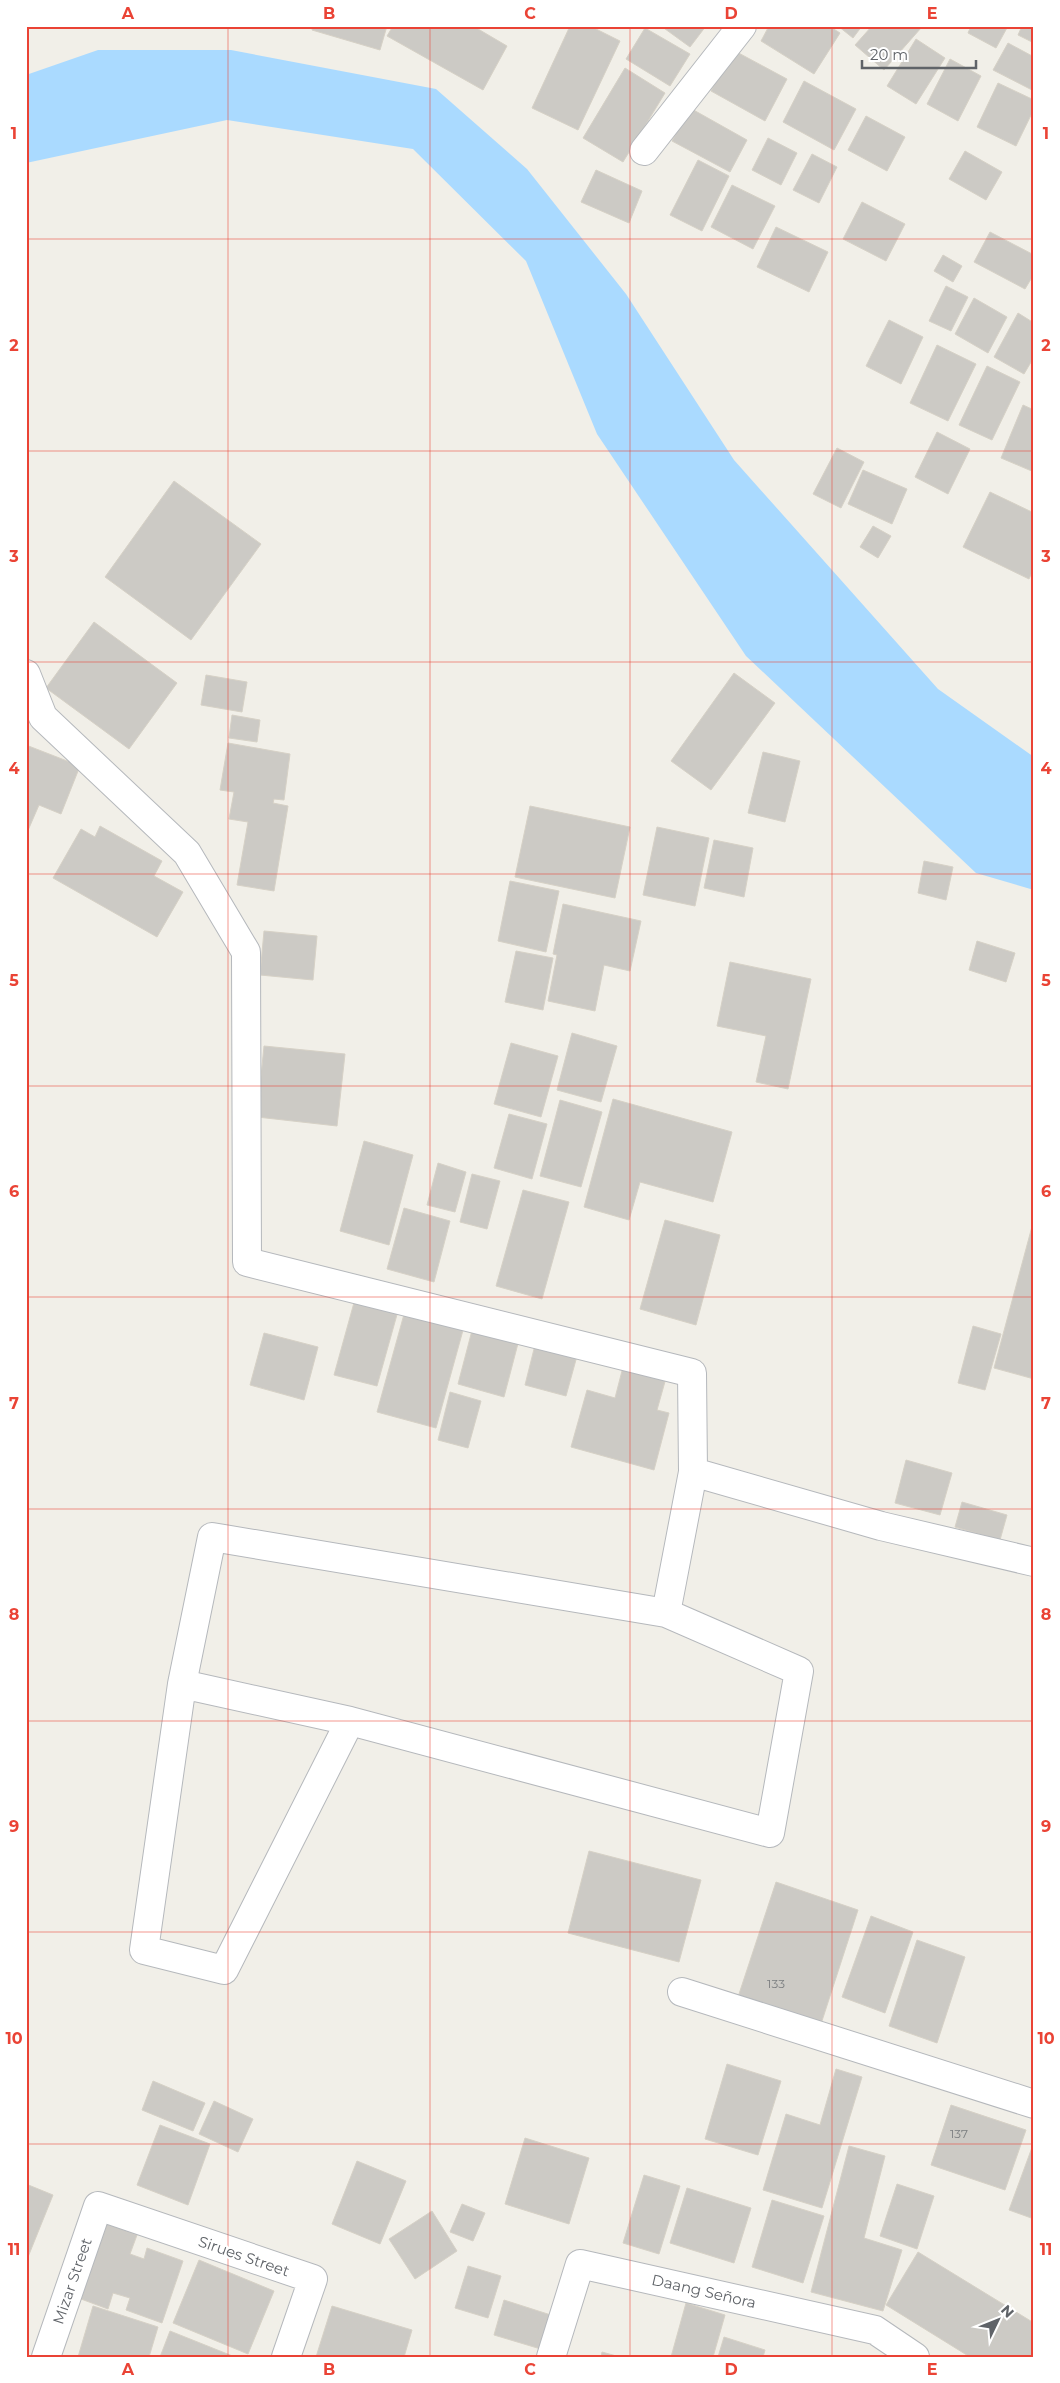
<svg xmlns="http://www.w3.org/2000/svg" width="1060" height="2383" font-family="Montserrat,sans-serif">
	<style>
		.water { fill: #aadaff }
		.building { fill: #cccac5; stroke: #d6d1c6 }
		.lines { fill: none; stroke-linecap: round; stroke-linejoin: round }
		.street-casing { stroke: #b5b8bc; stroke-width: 30 }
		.street { stroke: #fff; stroke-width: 28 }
		.grid { fill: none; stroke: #ea4335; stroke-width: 1; stroke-opacity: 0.55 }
		.labels { text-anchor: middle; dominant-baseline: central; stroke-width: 4.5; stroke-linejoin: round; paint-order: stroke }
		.number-label { font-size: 12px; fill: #7a7d7f }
		.street-label { font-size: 15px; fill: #5f6368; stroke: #fff }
		.neatline { fill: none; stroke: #ea4335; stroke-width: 2 }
		.grid-label { font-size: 16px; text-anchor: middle; font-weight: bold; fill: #ea4335 }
	</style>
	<rect width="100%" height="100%" fill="#f1efe8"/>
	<path class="water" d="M98,50H231L436,89L527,169L626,294L734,460L938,689L1034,757V890L976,873L746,656L597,434L526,261L413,149L227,120L26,163V75Z"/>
	<path class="building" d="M313,26H387L380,50L312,30Z
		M393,26H473L507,46L483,90L387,36Z
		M570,26H590L620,41L578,130L532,108Z
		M661,26H706L690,47Z
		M769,26H829L840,33L814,74L761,41Z
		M838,26H862L853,38Z
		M872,26H919L921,28L884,70L855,45Z
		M971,26H1008L996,48L968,33Z
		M1022,26H1034V43L1018,35Z
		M645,28L690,54L670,86L626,59Z
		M916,39L945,58L916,104L887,86Z
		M1008,43L1034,57V91L993,70Z
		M733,50L787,79L765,121L711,91Z
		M950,59L981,76L958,121L927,104Z
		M625,68L665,93L623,162L583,138Z
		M804,81L856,109L834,150L783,122Z
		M998,83L1034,100V109L1016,146L977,127Z
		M690,108L747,140L730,172L672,141Z
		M866,116L905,137L887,171L848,150Z
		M768,138L797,153L781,185L752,170Z
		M965,151L1002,172L986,200L949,179Z
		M812,154L837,167L819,203L793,190Z
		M698,160L729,176L702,231L670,215Z
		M596,170L642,191L629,223L581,202Z
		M732,185L775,206L753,249L711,227Z
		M862,202L905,224L886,261L843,239Z
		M776,227L828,252L809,292L757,267Z
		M990,232L1034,255V274L1025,289L974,262Z
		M943,255L962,266L953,282L934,271Z
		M946,286L968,297L951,331L929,321Z
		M974,298L1007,317L988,353L955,334Z
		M1018,313L1034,323V357L1024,374L994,357Z
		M889,320L923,337L901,384L866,366Z
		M937,345L976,364L948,421L910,403Z
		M987,366L1020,382L992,440L959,425Z
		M1023,405L1034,410V472L1001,458Z
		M937,432L970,449L948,494L915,477Z
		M837,448L864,462L841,508L813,494Z
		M863,470L907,489L892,524L848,504Z
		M174,481L261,544L191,640L105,577Z
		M990,492L1034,513V568L1029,579L963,547Z
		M873,526L891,536L878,558L860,547Z
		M94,622L177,683L129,749L46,688Z
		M734,673L775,703L711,790L671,761Z
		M206,675L247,682L242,712L201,705Z
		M232,715L260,720L257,742L229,738Z
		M228,743L290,754L284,800L274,799L273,803L288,806L274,891L237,885L248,822L229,819L234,792L220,790Z
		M26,745L80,766L61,814L39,805L26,835Z
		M763,752L800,761L785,822L748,813Z
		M530,806L630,827L615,898L515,877Z
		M100,826L162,861L154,876L183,892L157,937L53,878L81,829L95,837Z
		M657,827L709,838L695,906L643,895Z
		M714,840L753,848L744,897L704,888Z
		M924,861L953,867L946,900L918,893Z
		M510,881L559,891L546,952L498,941Z
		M563,904L641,921L630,971L604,965L595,1011L548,1001L557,955L553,954Z
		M264,931L317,936L313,980L260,975Z
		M977,941L1015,953L1006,982L969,970Z
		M516,951L553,958L543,1010L505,1002Z
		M730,962L811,979L788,1089L756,1082L766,1036L717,1026Z
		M572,1033L617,1046L601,1102L557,1090Z
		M511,1043L558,1056L541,1117L494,1104Z
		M264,1046L345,1054L337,1126L257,1117Z
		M613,1099L732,1132L713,1202L640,1182L629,1220L584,1207Z
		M560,1100L602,1112L581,1187L540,1176Z
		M509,1114L547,1124L532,1179L494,1168Z
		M364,1141L413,1155L389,1245L340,1231Z
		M438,1163L466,1172L455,1212L427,1205Z
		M472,1174L500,1181L487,1229L460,1222Z
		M523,1190L569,1202L542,1299L496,1286Z
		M404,1208L450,1221L434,1282L387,1269Z
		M1034,1219V1379L994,1368Z
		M665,1220L720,1235L696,1325L640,1309Z
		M355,1299L398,1311L377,1386L334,1375Z
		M406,1307L465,1323L436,1428L377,1412Z
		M475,1319L521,1332L504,1397L458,1384Z
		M973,1326L1001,1334L985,1390L958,1383Z
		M264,1333L318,1347L304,1400L250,1385Z
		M535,1345L577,1356L566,1396L525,1385Z
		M623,1367L666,1378L657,1410L669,1413L654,1470L571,1447L587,1390L615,1398Z
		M450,1392L481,1401L468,1448L438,1440Z
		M906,1460L952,1473L940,1515L895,1503Z
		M962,1502L1007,1515L1000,1540L955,1527Z
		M589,1851L701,1880L679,1962L568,1933Z
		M776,1882L858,1910L820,2027L737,2000Z
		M871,1916L913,1932L885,2013L842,1997Z
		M917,1940L965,1957L937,2043L889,2026Z
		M727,2064L781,2081L758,2155L705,2139Z
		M836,2069L862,2077L822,2208L763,2190L786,2114L820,2125Z
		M153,2081L205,2103L193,2131L142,2110Z
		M214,2101L253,2119L238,2152L199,2134Z
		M951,2105L1026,2130L1005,2190L931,2165Z
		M160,2125L210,2144L188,2205L137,2185Z
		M525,2138L589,2158L569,2224L505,2204Z
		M1034,2142V2219L1009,2210Z
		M849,2146L885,2156L864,2238L902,2250L883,2311L811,2292Z
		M357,2161L406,2181L380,2244L332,2224Z
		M644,2175L680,2186L659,2254L623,2243Z
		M26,2184L53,2195L28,2257L26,2256Z
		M897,2184L934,2196L917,2249L880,2236Z
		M687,2188L751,2208L734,2263L670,2243Z
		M772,2200L824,2216L803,2283L752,2267Z
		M462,2204L485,2213L473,2241L450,2232Z
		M432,2211L457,2251L415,2279L389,2239Z
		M107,2224L137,2235L130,2254L144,2259L147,2248L183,2261L162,2323L126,2310L130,2298L113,2293L108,2309L81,2299Z
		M918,2252L1034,2323V2357H970L886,2305Z
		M199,2260L274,2291L248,2354L173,2323Z
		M468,2266L501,2276L488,2318L455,2308Z
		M504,2300L554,2316L544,2350L494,2335Z
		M686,2303L725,2315L713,2357H671Z
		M93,2306L158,2327L149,2357H78Z
		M332,2306L412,2330L404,2357H316Z
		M170,2331L235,2357H160Z
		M724,2337L765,2350L763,2357H718Z
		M602,2352L620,2357H601Z"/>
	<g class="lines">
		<defs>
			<path id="street" d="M644,151L742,26
				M26,674L43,717L187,853L246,952L247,1262L692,1373L693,1472L881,1526L1034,1562
				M666,1613L693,1472
				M182,1684L350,1721L770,1833L799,1671L666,1613L212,1537L182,1684L144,1950L224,1970L350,1721
				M682,1992L1034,2104
				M46,2357L98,2206L313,2279L286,2357
				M551,2357L580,2264L875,2330L915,2357"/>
		</defs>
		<use href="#street" class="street-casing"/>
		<use href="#street" class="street"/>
	</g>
	<path class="grid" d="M228,26V2357M430,26V2357M630,26V2357M832,26V2357M26,239H1034M26,451H1034M26,662H1034M26,874H1034M26,1086H1034M26,1297H1034M26,1509H1034M26,1721H1034M26,1932H1034M26,2144H1034"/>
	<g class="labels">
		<g class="number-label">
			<text x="776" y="1983">133</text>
			<text x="959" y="2133">137</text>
		</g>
		<g class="street-label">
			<text transform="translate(244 2256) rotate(19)">Sirues Street</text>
			<text transform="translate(72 2281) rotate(-71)">Mizar Street</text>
			<text transform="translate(704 2291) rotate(13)">Daang Señora</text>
		</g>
	</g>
	<rect width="1060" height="2383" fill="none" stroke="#ffffff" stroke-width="55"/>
	<g transform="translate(998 2320) rotate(47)" stroke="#ffffff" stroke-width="4" paint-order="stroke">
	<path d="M0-4L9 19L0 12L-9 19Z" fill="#5f6368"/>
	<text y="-8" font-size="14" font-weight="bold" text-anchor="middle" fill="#5f6368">N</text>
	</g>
	<path d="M862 60v8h114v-8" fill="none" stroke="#5f6368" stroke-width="2.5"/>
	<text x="870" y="60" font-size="15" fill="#5f6368" stroke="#ffffff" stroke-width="4" paint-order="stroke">20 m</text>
	<rect x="28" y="28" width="1004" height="2328" class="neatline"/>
	<g class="grid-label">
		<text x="128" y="19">A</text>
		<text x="329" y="19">B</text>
		<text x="530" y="19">C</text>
		<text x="731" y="19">D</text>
		<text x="932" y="19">E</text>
		<text x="14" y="139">1</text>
		<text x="1046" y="139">1</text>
		<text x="14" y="351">2</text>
		<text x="1046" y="351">2</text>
		<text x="14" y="562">3</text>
		<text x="1046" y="562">3</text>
		<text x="14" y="774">4</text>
		<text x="1046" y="774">4</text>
		<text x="14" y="986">5</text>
		<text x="1046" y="986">5</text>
		<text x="14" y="1197">6</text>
		<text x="1046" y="1197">6</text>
		<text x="14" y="1409">7</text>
		<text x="1046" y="1409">7</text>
		<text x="14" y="1620">8</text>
		<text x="1046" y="1620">8</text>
		<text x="14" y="1832">9</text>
		<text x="1046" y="1832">9</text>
		<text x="14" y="2044">10</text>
		<text x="1046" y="2044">10</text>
		<text x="14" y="2255">11</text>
		<text x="1046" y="2255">11</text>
		<text x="128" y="2375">A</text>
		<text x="329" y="2375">B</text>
		<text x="530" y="2375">C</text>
		<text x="731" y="2375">D</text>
		<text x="932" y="2375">E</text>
	</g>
</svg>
